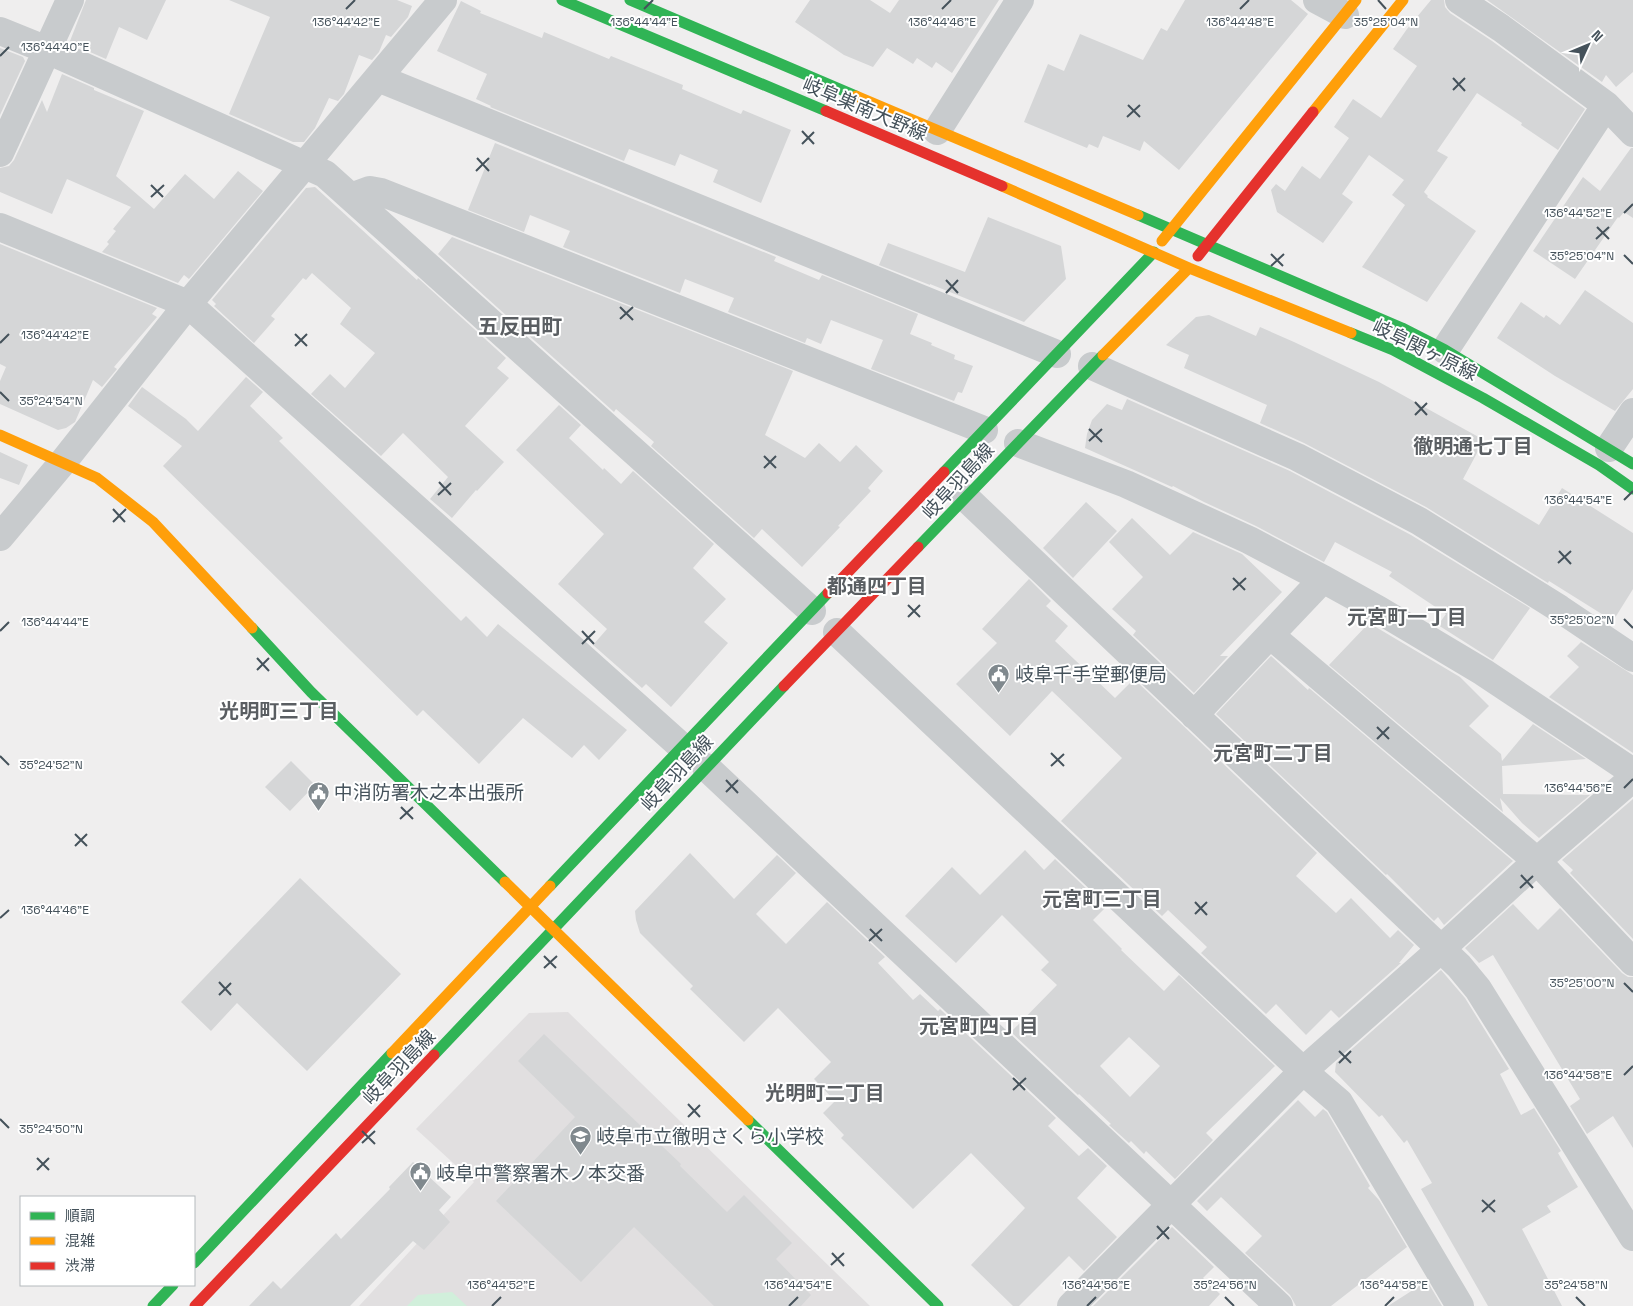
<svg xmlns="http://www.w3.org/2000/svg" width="1633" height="1306" font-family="'Space Grotesk','Noto Sans JP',sans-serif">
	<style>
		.education { fill: #e1dfe0 }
		.pitch { fill: #d1efdb }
		.building { fill: #d5d6d7; fill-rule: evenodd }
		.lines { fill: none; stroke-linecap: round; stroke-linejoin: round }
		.street { stroke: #c8cbcd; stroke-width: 28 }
		.fast { stroke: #30b455; stroke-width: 11 }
		.slow { stroke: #ff9f0a; stroke-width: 11 }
		.jam { stroke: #e5322d; stroke-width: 11 }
		.ticks { fill: none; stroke: #45525b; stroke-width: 2 }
		.labels { text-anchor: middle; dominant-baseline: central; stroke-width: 4; stroke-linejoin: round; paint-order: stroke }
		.street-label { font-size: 19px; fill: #45525b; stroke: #fff }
		.poi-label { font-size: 19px; fill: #45525b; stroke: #fff; text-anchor: start }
		.neighbourhood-label { font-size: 20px; font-weight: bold; fill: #5a5e62; stroke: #fff }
		.quarter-label { font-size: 21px; font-weight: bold; fill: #5a5e62; stroke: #fff }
		.ticks-label { font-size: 12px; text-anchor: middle; fill: #45525b; stroke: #fff; stroke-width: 4; stroke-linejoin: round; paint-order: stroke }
	</style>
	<rect width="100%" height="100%" fill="#efeeee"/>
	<path class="education" d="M568,1012L870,1306H359L474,1182L416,1129L529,1013Z"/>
	<path class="pitch" d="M452,1292L467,1306H407L418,1295Z"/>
	<path class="building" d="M86,0H166L147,40L119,27L106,59L74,45L75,43L70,41Z
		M229,0H397L412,6L408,17L391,37L386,35L379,52L372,60L359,55L344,94L338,101L329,98L315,128L304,142H293L229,114L270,17Z
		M810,0H870L890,13L899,0H999L952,73L936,62L932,68L917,58L913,64L887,48L873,67L844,55L795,22Z
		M1185,0H1291L1308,14L1179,170L1144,141L1140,151L1103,136L1098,148L1089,144L1087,148L1024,122L1048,64L1064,71L1080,34L1143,60L1161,28L1167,31Z
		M1431,0H1444L1445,7L1450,13L1492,41L1585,109L1558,150L1521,125L1522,123L1477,93L1437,151L1448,157L1424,192L1428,196L1427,197L1476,231L1427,302L1362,267L1405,205L1392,195L1404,180L1369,155L1342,194L1353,202L1323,243L1277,212L1271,190L1276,184L1285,191L1302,166L1320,179L1349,138L1334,127L1353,99L1381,118L1417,66L1393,49L1407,29Z
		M1487,0H1633V72L1616,87L1606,75L1602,82Z
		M461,1L481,11L480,13L542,38L544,32L609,59L611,56L683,85L682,89L741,114L743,110L791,130L761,203L713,182L718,170L680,154L675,166L629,149L624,161L490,107L491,106L476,99L487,74L437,51Z
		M0,48L23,57L25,61L0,115Z
		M62,74L94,88V90L144,111L116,176L154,209L185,174L214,199L238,171L263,191L189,279L184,275L178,283L102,252L109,244L107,242L116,231L113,229L131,207L67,179L52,214L0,192V168L9,166L14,160L42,100L47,112Z
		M495,143L776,257L774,261L819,280L822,275L918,314L910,334L932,343L931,345L955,355L954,359L973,366L962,393L958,392L954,401L871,369L883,340L831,320L821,344L807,338L805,343L728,312L734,298L685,279L680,293L563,247L570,231L530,215L524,232L468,210Z
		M1631,148H1633V218L1624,212L1619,218L1618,217L1575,279L1533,251L1583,177L1600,191Z
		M315,187L417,280L418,278L506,358L497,368L509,378L465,426L504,462L477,491L476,490L452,518L430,499L448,477L403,433L381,456L311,394L330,374L345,388L375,353L340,324L351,308L312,273L306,280L303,278L271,316L275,319L254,343L214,306L216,304L212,300L306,188Z
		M988,217L1061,246L1066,279L1024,322L930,284V285L879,265L888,243L965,272Z
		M452,237L793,371L765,435L805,458L819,443L840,462L856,445L883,471L868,488L871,491L838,526L840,527L802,567L762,529L754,538L651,446L654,442L616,409L614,412L438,254Z
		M0,244L157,308L152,314L157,317L114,367L117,369L102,387L93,380L75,422L66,428L58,430L0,404V381L6,367L0,364Z
		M1585,290L1633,323V389L1615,411L1555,376L1497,338L1521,302L1544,318L1546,315L1560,325Z
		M1209,315L1256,336L1260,327L1294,342L1379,382L1484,440L1463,479L1539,525L1562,488L1633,533V589L1613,621L1549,581L1548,583L1426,507L1304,443L1260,423L1267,405L1184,368L1189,355L1166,345L1196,317Z
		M246,377L263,392L250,406L283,438L279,441L461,621L466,616L487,637L498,624L627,730L599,760L584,745L572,758L523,718L479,764L423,710L417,716L163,466L182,446L128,406L142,387L186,419L198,431Z
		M1127,399L1290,471L1411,535L1530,608L1493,660L1438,625L1446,614L1389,576L1392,572L1335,542L1324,562L1256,526L1204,502L1173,486L1172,487L1152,478L1085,448L1087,434L1092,420L1107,404L1122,410Z
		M559,405L581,425L569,438L603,470L604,468L621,484L633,471L714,544L693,568L726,599L704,622L728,643L671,707L646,684L642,688L593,645L607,629L558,584L604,534L516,450Z
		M0,452L28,465L19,485L0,478Z
		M1086,502L1117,531L1073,578L1043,548Z
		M1132,518L1170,555L1193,532L1242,554L1282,592L1220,656H1228L1194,693L1133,635L1136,631L1112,609L1143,577L1109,542Z
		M1029,579L1051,601L1046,606L1068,626L1055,641L1115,698L1134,679L1317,853L1296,876L1336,913L1351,898L1390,938L1398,930L1414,945L1399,963H1401L1339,1018L1331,1010L1306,1035L1276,1004L1266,1014L1201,953L1207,947L1168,910L1162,916L1061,821L1122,758L1052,691L1010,736L956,684L997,643L982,629Z
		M1369,623L1460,677L1489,706L1469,726L1501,754L1502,761L1533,724L1586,759L1502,766L1503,794L1590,795L1539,838L1522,823L1500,798L1503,812L1329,665Z
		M1581,642L1633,675V753L1549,697L1579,667L1567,656Z
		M1271,656L1308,690L1309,688L1513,861L1444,925L1438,917L1434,921L1387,874L1386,875L1216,714Z
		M291,761L315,785L290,811L265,787Z
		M1633,799V939L1570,873L1573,870L1562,860Z
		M1025,850L1044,870L1055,859L1106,907L1093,920L1122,949L1121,950L1164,991L1179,975L1275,1066L1206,1133L1213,1140L1175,1179L1146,1151L1144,1154L1131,1141L1129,1143L1109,1125L1111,1124L1079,1094L1078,1095L1011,1032L1057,985L1041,970L1049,962L1002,915L956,963L905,916L952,867L980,895ZM1129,1037L1160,1066L1130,1097L1100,1066Z
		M690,853L734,899L777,855L796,873L756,914L786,944L827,902L885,957L878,963L913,1000L920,994L938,1011L940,1009L1056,1118L1048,1126L1079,1156L1088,1148L1107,1166L1077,1198L1117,1237L1084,1271L1069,1256L1019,1306H1013L971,1265L1025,1208L971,1153L913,1209L841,1138L844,1135L823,1113L835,1101L814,1079L831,1062L778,1008L744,1042L690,989L693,986L640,933L636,920L635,911Z
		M300,878L401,974L307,1071L237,1003L211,1031L181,1002Z
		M1513,904L1538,930L1560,908L1622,973L1628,977H1633V1148L1613,1116L1587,1134L1570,1106L1580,1099L1493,955L1479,963L1465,948Z
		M1441,970L1465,998L1509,1069L1500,1074L1521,1115L1534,1108L1561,1151L1558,1153L1578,1187L1547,1206L1551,1212L1522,1229L1562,1306H1488L1421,1189L1432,1183L1407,1140L1404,1143L1382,1115L1379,1117L1335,1072L1336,1063Z
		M544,1034L681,1164L680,1166L727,1212L744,1195L792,1243L776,1259L811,1295L801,1306H714L634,1227L581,1282L496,1201L575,1117L518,1061Z
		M1298,1100L1315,1117L1323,1109L1327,1112L1370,1186L1368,1188L1379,1200L1407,1247L1331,1306H1296L1290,1295L1245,1253L1262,1236L1221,1197L1207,1211L1197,1201Z
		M413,1162L451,1197L439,1210L450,1222L424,1250L413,1241L350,1306H249L273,1281L281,1289L336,1233L341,1239L390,1189L389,1187Z
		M1172,1227L1214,1267L1203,1278L1220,1294L1209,1306H1093Z
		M1427,1281L1442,1306H1388Z"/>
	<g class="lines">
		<path class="street" d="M1317,0L1345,15
			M1459,0L1501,28L1606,105L1633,133
			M0,31L47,50L325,174L812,611
			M378,78L1057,354
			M937,131L1020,0
			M0,153L70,0
			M351,197L370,190L381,192L984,430
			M0,227L188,304L682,747
			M1445,350L1606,105
			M1092,366L1297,457L1419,521L1560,609L1633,658
			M1018,443L1126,484L1249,540L1323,579L1379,610L1483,672L1633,772
			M1609,448L1633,412
			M966,498L1459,966L1478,989L1633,1237
			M0,537L63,462L188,304L443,0
			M837,632L1303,1071L1339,1102L1460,1306
			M1270,635L1537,861L1633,962
			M1194,715L1323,579
			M706,767L1279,1306
			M1071,1306L1303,1071L1441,949L1537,861L1633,778"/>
		<path class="fast" d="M562,0L826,111
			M630,0L856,96
			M1138,215L1402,328L1445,350L1633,464
			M1351,333L1393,350L1483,398L1599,465L1633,489
			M944,472L1154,252
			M918,547L1103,355
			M252,628L311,692L505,882
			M550,886L828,593
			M434,1055L784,686
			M748,1120L938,1306
			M194,1263L392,1053
			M153,1306L173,1285"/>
		<path class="slow" d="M856,96L1138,215
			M1313,112L1403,0
			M1002,186L1189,268L1351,333
			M1162,241L1356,0
			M1103,355L1189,268
			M0,435L97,478L153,522L252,628
			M505,882L748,1120
			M392,1053L550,886"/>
		<path class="jam" d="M826,111L1002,186
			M1198,256L1313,112
			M828,593L944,472
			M784,686L918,547
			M195,1306L434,1055"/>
	</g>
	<path class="ticks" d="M1378,0L1386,9M346,9L355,0M644,9L653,0M942,9L951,0M1240,9L1249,0M0,56L9,47M1453,78L1465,91M1453,90L1465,78M1128,105L1140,117M1127,117L1140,105M802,131L814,144M802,144L814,132M477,158L489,171M476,171L489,158M151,185L163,197M151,197L164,185M1624,213L1633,204M1597,227L1609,239M1596,239L1609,227M1271,254L1283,266M1624,255L1633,264M1271,266L1284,254M946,280L958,293M946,293L958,280M620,307L633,320M620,319L633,307M295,334L307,346M0,343L9,334M295,346L307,334M0,392L9,401M1415,402L1427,415M1415,415L1427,403M1089,429L1102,442M1089,441L1102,429M764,456L776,468M764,468L776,456M439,482L451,495M438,495L451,483M1624,500L1633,491M113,509L125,522M113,522L126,509M1559,551L1571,564M1558,563L1571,551M1233,578L1245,590M1233,590L1246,578M908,605L920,617M908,617L920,605M1624,619L1633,628M0,631L9,622M582,631L594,644M582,644L595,631M257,658L269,671M257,670L269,658M1377,727L1389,739M1377,739L1389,727M1051,753L1064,766M0,756L9,765M1051,766L1064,754M726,780L738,793M1624,788L1633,779M726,792L738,780M401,807L413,819M400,819L413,807M75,834L87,846M75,846L87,834M1521,875L1533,888M1520,888L1533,876M1195,902L1207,915M1195,914L1207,902M0,918L9,910M870,929L882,941M869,941L882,929M544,956L556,968M544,968L557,956M219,982L231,995M1624,983L1633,992M219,995L231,983M1339,1051L1351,1063M1339,1063L1351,1051M1624,1075L1633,1066M1013,1078L1025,1090M1013,1090L1026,1078M688,1104L700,1117M688,1117L700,1105M0,1119L9,1128M362,1131L375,1144M362,1143L375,1131M37,1158L49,1170M37,1170L49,1158M1482,1200L1495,1212M1482,1212L1495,1200M1157,1226L1169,1239M1157,1239L1169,1227M832,1253L844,1266M831,1265L844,1253M1225,1297L1234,1306M1576,1297L1585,1306M492,1306L501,1297M789,1306L798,1297M1087,1306L1096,1297M1385,1306L1394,1297"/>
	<defs>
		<symbol id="civic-pin" viewBox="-11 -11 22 30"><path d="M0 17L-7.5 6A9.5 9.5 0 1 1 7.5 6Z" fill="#80898e" stroke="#fff"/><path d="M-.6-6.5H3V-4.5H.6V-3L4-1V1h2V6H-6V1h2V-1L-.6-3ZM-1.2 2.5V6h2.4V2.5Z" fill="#fff"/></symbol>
		<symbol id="school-pin" viewBox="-11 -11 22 30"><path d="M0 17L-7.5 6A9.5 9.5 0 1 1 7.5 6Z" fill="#80898e" stroke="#fff"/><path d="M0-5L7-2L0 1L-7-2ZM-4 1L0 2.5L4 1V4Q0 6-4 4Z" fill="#fff"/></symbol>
	</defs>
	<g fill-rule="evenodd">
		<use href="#civic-pin" x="986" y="662" width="25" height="34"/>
		<use href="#civic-pin" x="306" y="780" width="25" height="34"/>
		<use href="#school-pin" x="568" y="1124" width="25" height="34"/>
		<use href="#civic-pin" x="408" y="1160" width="25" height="34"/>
	</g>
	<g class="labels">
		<g class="street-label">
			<text transform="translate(865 109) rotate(23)">岐阜巣南大野線</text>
			<text transform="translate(1425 350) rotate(26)">岐阜関ヶ原線</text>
			<text transform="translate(958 481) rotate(-47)">岐阜羽島線</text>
			<text transform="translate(677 773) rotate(-47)">岐阜羽島線</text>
			<text transform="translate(399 1067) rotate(-46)">岐阜羽島線</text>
		</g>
		<g class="poi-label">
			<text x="1015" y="674">岐阜千手堂郵便局</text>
			<text x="334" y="792">中消防署木之本出張所</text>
			<text x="596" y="1136">岐阜市立徹明さくら小学校</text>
			<text x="436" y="1173">岐阜中警察署木ノ本交番</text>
		</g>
		<g class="neighbourhood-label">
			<text x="1473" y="446">徹明通七丁目</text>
			<text x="877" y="586">都通四丁目</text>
			<text x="1407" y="617">元宮町一丁目</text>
			<text x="279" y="711">光明町三丁目</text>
			<text x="1273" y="753">元宮町二丁目</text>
			<text x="1102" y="899">元宮町三丁目</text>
			<text x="979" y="1026">元宮町四丁目</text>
			<text x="825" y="1093">光明町二丁目</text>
		</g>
		<g class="quarter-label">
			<text x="520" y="326">五反田町</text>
		</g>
	</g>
	<g class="ticks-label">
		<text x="346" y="26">136°44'42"E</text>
		<text x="644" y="26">136°44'44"E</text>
		<text x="942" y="26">136°44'46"E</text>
		<text x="1240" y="26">136°44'48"E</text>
		<text x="1386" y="26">35°25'04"N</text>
		<text x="55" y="51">136°44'40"E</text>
		<text x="1578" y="217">136°44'52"E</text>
		<text x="1582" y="260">35°25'04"N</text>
		<text x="55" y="339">136°44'42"E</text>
		<text x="51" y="405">35°24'54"N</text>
		<text x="1578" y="504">136°44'54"E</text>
		<text x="1582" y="624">35°25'02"N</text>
		<text x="55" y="626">136°44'44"E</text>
		<text x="51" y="769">35°24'52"N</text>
		<text x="1578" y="792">136°44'56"E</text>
		<text x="55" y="914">136°44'46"E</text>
		<text x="1582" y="987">35°25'00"N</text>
		<text x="1578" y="1079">136°44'58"E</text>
		<text x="51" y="1133">35°24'50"N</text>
		<text x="1225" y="1289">35°24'56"N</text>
		<text x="1576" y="1289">35°24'58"N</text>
		<text x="501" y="1289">136°44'52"E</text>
		<text x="798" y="1289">136°44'54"E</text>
		<text x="1096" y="1289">136°44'56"E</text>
		<text x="1394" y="1289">136°44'58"E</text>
	</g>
	<rect x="20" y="1196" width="175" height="90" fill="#ffffff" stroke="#b5babd"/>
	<rect x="30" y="1212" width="25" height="8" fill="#30b455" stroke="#b5babd"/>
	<text x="65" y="1221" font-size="15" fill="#45525b">順調</text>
	<rect x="30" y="1237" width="25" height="8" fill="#ff9f0a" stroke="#b5babd"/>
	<text x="65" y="1246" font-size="15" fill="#45525b">混雑</text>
	<rect x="30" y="1262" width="25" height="8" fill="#e5322d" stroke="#b5babd"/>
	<text x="65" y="1271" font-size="15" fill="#45525b">渋滞</text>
	<g transform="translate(1588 45) rotate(46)" stroke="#ffffff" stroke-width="4" paint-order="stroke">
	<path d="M0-4L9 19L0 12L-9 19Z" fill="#45525b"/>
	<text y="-8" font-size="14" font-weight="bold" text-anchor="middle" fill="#45525b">N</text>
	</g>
</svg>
